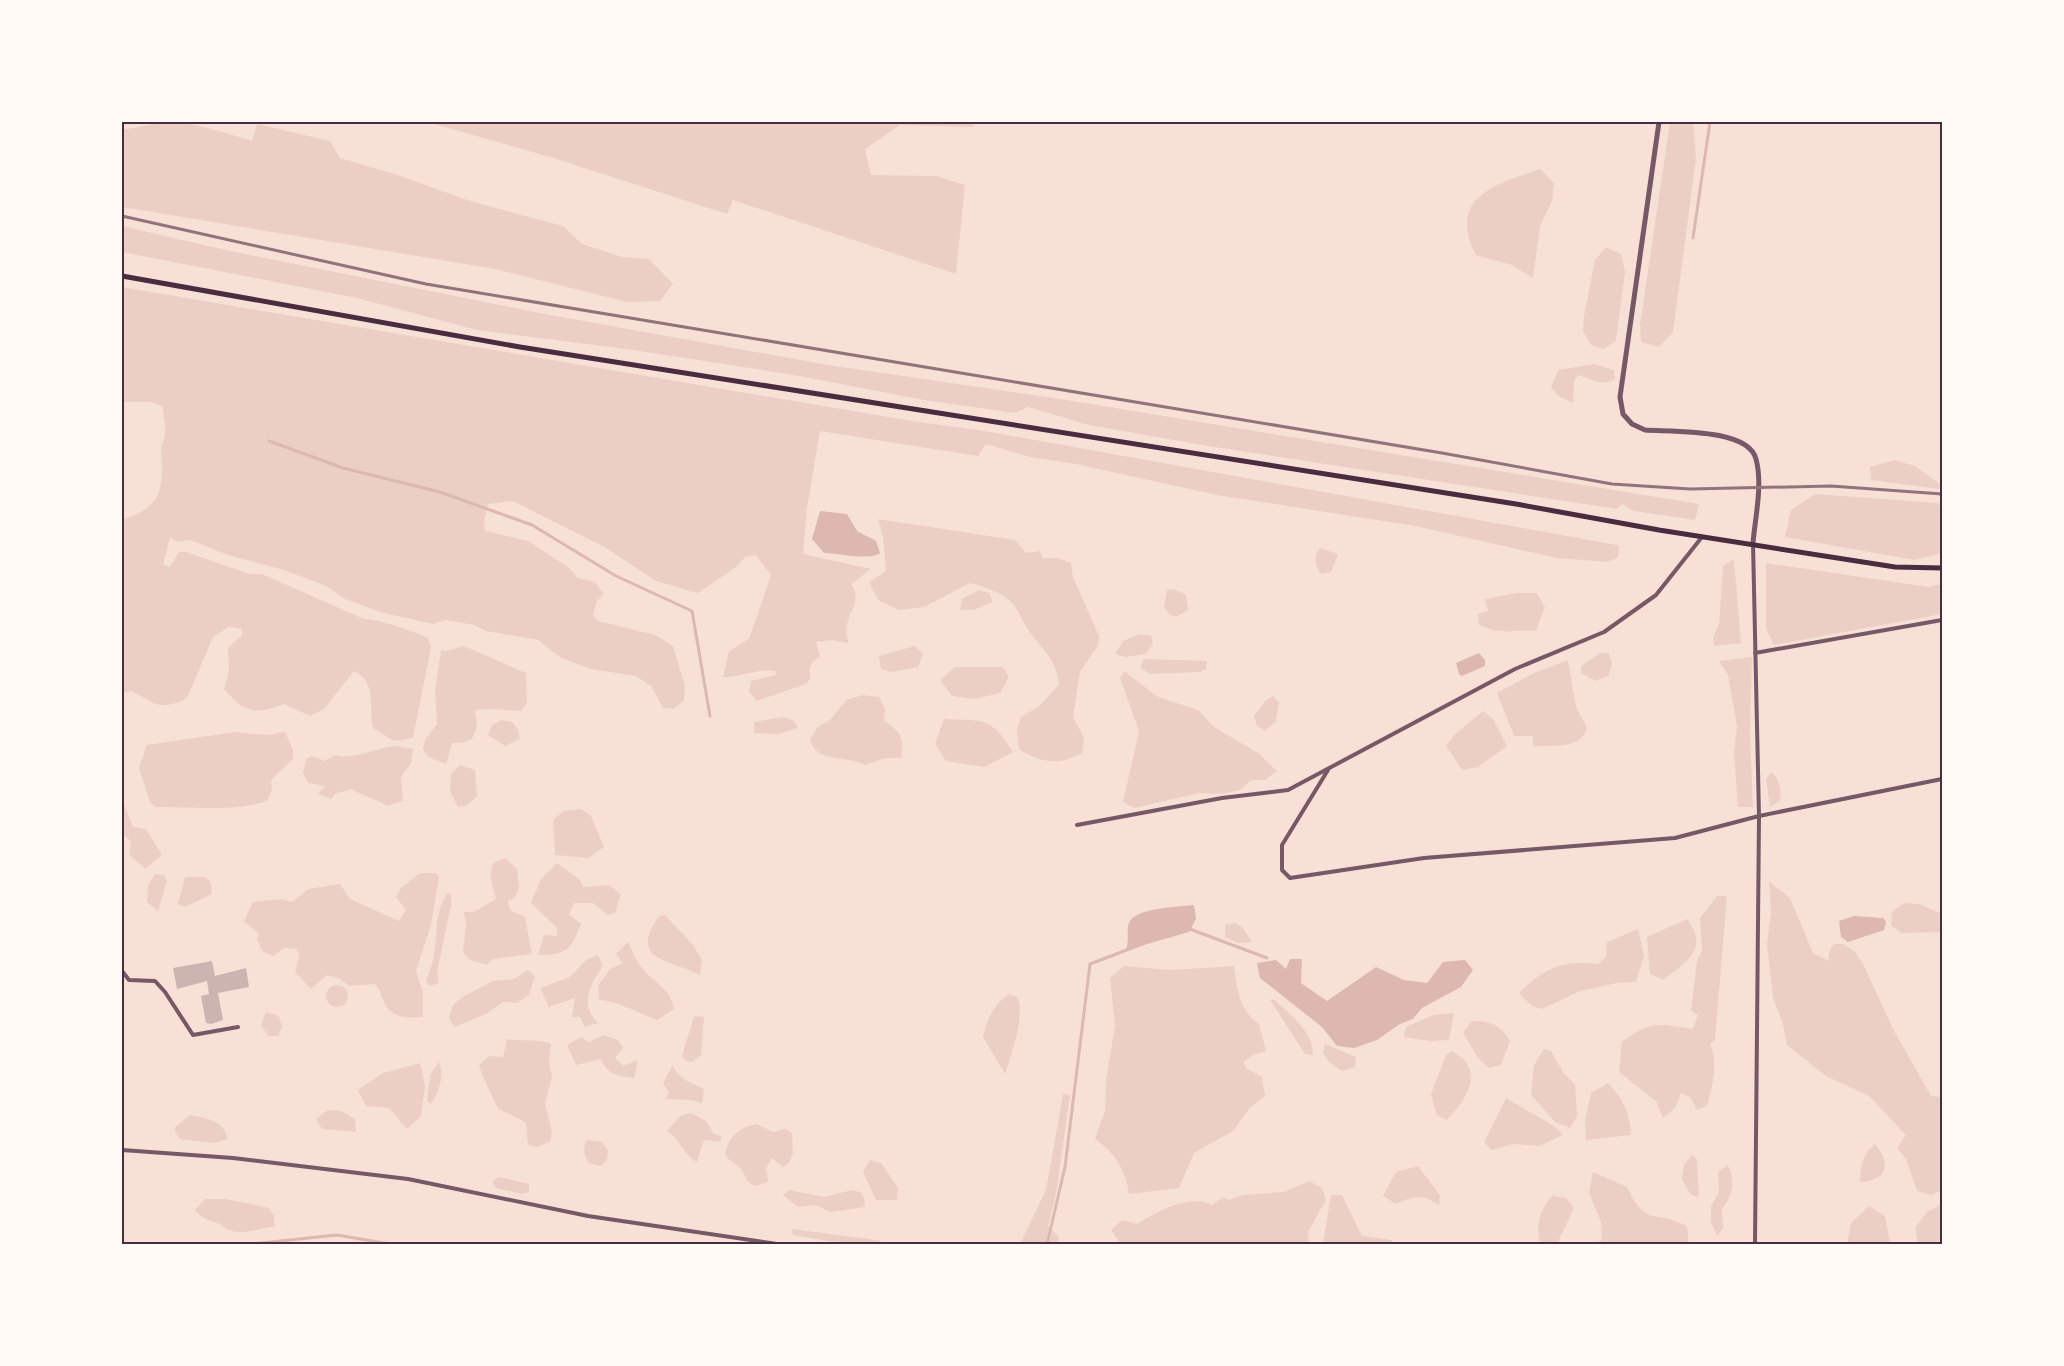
<svg xmlns="http://www.w3.org/2000/svg" width="2064" height="1366" font-family="Inter,sans-serif">
	<style>
		.green { fill: #ebcfc5 }
		.water { fill: #dcb8b0 }
		.lines { fill: none; stroke-linecap: round; stroke-linejoin: round }
		.stream { stroke: #dcb8b0; stroke-width: 3 }
		.building { fill: #ccb4b1 }
		.minor { stroke: #755966; stroke-width: 4 }
		.tertiary { stroke: #755966; stroke-width: 5 }
		.secondary { stroke: #4a2c40; stroke-width: 5 }
		.rail { stroke: #8f747c; stroke-width: 3 }
		.neatline { fill: none; stroke: #4a2c40; stroke-width: 2 }
	</style>
	<rect width="100%" height="100%" fill="#f7e1d7"/>
	<path class="green" d="M164,122C195,122 222,132 252,141L257,124L330,141L340,158L398,175L470,201L563,226L582,244L622,257L649,259L673,284L660,301L627,302L495,269L122,207V130Z
		M427,122H973L974,127L900,125L865,149L871,175L936,176L965,185L956,274L733,200L727,214L550,157Z
		M1670,122H1693L1696,158L1673,332L1659,347L1641,342L1640,325Z
		M1540,169L1554,183L1552,201L1540,226L1533,278L1512,265L1476,255C1446,197 1496,184 1540,169Z
		M122,226L230,251L545,314L828,365L1060,399L1699,504L1695,520L1634,511L1622,504L1617,509L1208,446L1089,425L1028,407L1015,413L924,400L794,375L633,350L477,330L357,298L122,252Z
		M1606,247L1621,254L1625,272L1616,341L1603,349L1591,345L1583,331L1584,316L1595,260Z
		M122,287L912,421L985,431L1612,544L1619,546L1618,557L1608,562L1557,558L1415,526L1217,495L1076,464L1030,457L986,444L978,456L820,431L807,508L803,554L871,569L851,584C866,607 838,615 849,643L832,640L816,642L820,657C810,663 808,667 811,678L806,684L756,701L749,691L751,681L776,675L775,671C756,668 741,678 723,677L729,651L749,639L771,575L756,555L745,557L736,567L698,593L656,581L606,548L513,501L488,504L484,523L485,531L528,541L568,567L578,578L595,582L604,594L597,601L593,615L598,621L655,635L673,646L685,686L684,700L674,709L663,708L651,686L636,676L591,669L561,658L538,640L486,631L474,625L446,620L433,624L380,612L345,599L326,586L284,570L228,555L190,540L178,542L170,538L163,564L170,567L179,552H186L250,574H262L364,619C380,619 412,631 428,638L431,648L413,738L394,741L373,728C368,705 378,684 354,671L324,709L310,716L284,704C254,715 245,713 224,689L229,671L228,648L242,635V629L229,627L213,637L187,698C160,711 157,705 132,691L122,693V520C161,507 164,491 161,452C160,447 163,444 164,439C167,428 164,417 162,406L151,402H122Z
		M1594,364L1614,370L1615,379C1603,387 1591,379 1578,375L1574,381L1573,403L1560,397L1551,387L1558,370Z
		M1894,460L1915,466L1940,484L1939,489L1871,480L1870,467Z
		M1815,494L1938,503L1942,510V553L1914,560L1785,537L1791,510Z
		M878,519L1015,540L1026,553L1040,551L1043,558H1057L1071,563L1073,577L1099,636L1098,645L1080,672L1073,717L1084,738L1082,753C1060,766 1040,763 1019,749L1017,730L1021,717L1038,707L1059,685C1057,659 1041,649 1027,628C1022,621 1019,611 1013,604C1002,592 985,587 970,583L924,607L899,610L878,600L869,582L886,571L883,537Z
		M1320,548L1338,554L1331,572L1321,574C1315,565 1313,557 1320,548Z
		M1734,559L1741,643L1714,646L1713,638L1719,624L1723,566Z
		M1766,563L1929,587L1942,584V614L1774,645L1766,629Z
		M1174,589L1186,595L1188,610L1176,617L1169,614L1164,607L1167,590Z
		M979,590L989,593L993,602L974,610H960L962,599Z
		M1517,593H1537L1545,607L1536,631C1512,629 1503,636 1479,625L1478,614L1488,611L1485,599Z
		M1140,634L1151,636L1153,644L1146,654L1125,657L1115,654L1123,641Z
		M464,646L526,673L527,703L521,711C505,710 490,708 475,710L477,726L472,739L462,743H452L446,764L428,757L423,749L425,740L437,724L435,691L441,650L447,651Z
		M915,646L923,654L918,667L892,672L881,669L879,656Z
		M1600,653H1609L1612,663L1609,675L1596,681L1581,673V666Z
		M1752,657L1750,734L1753,807H1738L1734,753L1737,726L1728,675L1719,661Z
		M1144,659L1207,661L1206,669L1200,672L1151,674L1140,668Z
		M1568,660L1576,707L1587,728C1580,751 1552,744 1533,747V736H1514L1497,693L1534,673Z
		M955,667H1003L1009,677L1000,693L975,699L952,696L940,680Z
		M1124,671L1158,697L1198,710L1214,727L1258,753L1277,771L1265,780H1251L1240,790L1222,794L1199,793L1134,808L1123,802L1139,731L1120,678Z
		M863,695L879,697L885,709L884,721C902,732 904,738 901,758H886L864,765C846,754 818,765 810,740L817,728L831,719L846,700Z
		M1273,696L1279,702L1276,721L1265,731L1257,726L1254,716L1265,701Z
		M1483,711L1493,719L1507,746L1478,767L1462,770L1446,746L1455,734Z
		M783,717L794,721L798,728L779,734L754,733V722Z
		M944,719C983,721 991,716 1013,752L984,767L946,761L935,744Z
		M501,720L512,722L518,730L520,739L505,746L488,735L492,725Z
		M235,732L268,735L285,732L293,750V759L271,780L272,789L267,801C231,813 193,806 155,807L150,802L139,768L147,745Z
		M395,746L413,749L411,763L401,777L403,801L387,806C375,798 363,796 351,789L335,794L331,799L318,794L325,786L308,783L303,773L306,759L312,756L324,761L335,755C353,761 377,747 395,746Z
		M460,765L475,770L477,796L466,806L458,807L450,791L451,774Z
		M1771,772C1780,780 1782,789 1780,801L1770,807L1766,779Z
		M122,799L133,827L146,829L162,855L145,869L129,854L131,841L122,834Z
		M581,809L591,816L604,847L588,858L555,855L553,820L564,811Z
		M505,858L517,869L519,888L514,899L508,900L510,910L525,917L532,954L493,959L487,965L470,960L463,952L466,926L464,912H474L496,899L490,876L493,863Z
		M557,863L580,880L583,887L609,885L621,894L615,913L608,915L593,903H574L569,914L581,924C571,950 567,955 538,955L544,935L557,936V928L531,903L541,879Z
		M420,873H436L439,877L431,925L416,971L423,992V1017C406,1018 391,1019 383,1000C380,993 381,989 374,984L349,986L340,979L327,975L311,989L295,972L299,957L297,949L284,948L273,956L262,951L257,939L259,934L244,921L253,902L281,899L292,902L308,889L340,884L350,899L399,921L406,910L396,897L401,888Z
		M155,874L164,875L167,881L158,911L147,902L148,886Z
		M185,877H205L210,881L212,894L185,907L178,904Z
		M1769,881L1790,898L1813,953L1829,961V952L1834,944H1843L1855,952L1863,964L1894,1031L1931,1096L1942,1097V1190L1931,1195L1917,1191L1906,1159L1897,1148L1906,1135L1869,1096L1826,1076L1787,1045L1783,1024L1773,998L1767,944L1771,911Z
		M447,894H451V905L437,972L439,983L430,986L426,981C429,973 433,963 434,954C438,933 434,913 447,894Z
		M1717,896H1727L1715,1040L1710,1044C1719,1062 1712,1088 1707,1106L1697,1110L1690,1097L1681,1093L1675,1108L1663,1118L1656,1101L1619,1072L1622,1042C1652,1020 1658,1024 1693,1029L1698,1015L1691,1011L1697,961L1702,950L1700,918Z
		M1904,903L1919,904L1942,914V932L1901,933L1891,925L1892,912Z
		M665,915L693,945L702,960L700,975C670,959 627,961 659,916Z
		M1687,919C1710,950 1686,962 1663,980L1650,974L1647,937Z
		M1235,923L1243,928L1252,942L1238,943L1225,937V925Z
		M1638,929L1644,956L1636,982L1617,983L1580,991L1542,1009L1532,1006L1519,993C1544,968 1562,960 1598,964L1606,957L1607,942Z
		M628,942C632,950 636,961 642,968C655,984 669,986 674,1009L657,1020C637,1013 620,1001 599,1000L598,986L610,969L623,963L616,954Z
		M598,955L603,966C590,984 579,1005 598,1023L585,1027L580,1017H572L575,998L549,1007L540,988L570,977L586,960Z
		M1124,966L1170,970L1234,966C1237,989 1239,1010 1259,1024L1266,1051L1253,1055L1243,1062L1247,1069L1262,1077L1265,1096L1249,1109L1233,1131L1194,1153L1179,1188L1129,1194C1126,1170 1115,1153 1095,1139L1105,1111L1106,1080L1115,1026L1110,978Z
		M528,970L535,976L529,995L517,1003L503,1002L486,1014L454,1027L449,1018L453,1005L464,996L493,981L514,979Z
		M326 996a11 11 0 1 1 22 0a11 11 0 1 1-22 0Z
		M1009,994L1017,997C1026,1014 1011,1055 1005,1074L983,1037C987,1020 993,1005 1009,994Z
		M1270,1000H1275C1290,1015 1314,1032 1313,1055L1305,1054Z
		M266,1012L279,1016L282,1027L278,1036H268L261,1025Z
		M1454,1013L1449,1040L1430,1041L1404,1037L1406,1027L1433,1015Z
		M694,1016L704,1017L701,1055L693,1062L686,1061L682,1056Z
		M1472,1021C1491,1021 1501,1025 1510,1041L1501,1065L1489,1068L1478,1058L1463,1033Z
		M603,1035L618,1040L623,1048L615,1058L623,1066L638,1060L634,1078C617,1076 608,1075 601,1059L576,1065L567,1045L581,1037L589,1042Z
		M507,1039C520,1041 542,1039 551,1044L549,1062L552,1077L545,1103L552,1132L550,1141L538,1147L528,1145L526,1123C517,1117 508,1114 499,1109C496,1106 480,1071 479,1065L489,1056L503,1057Z
		M1325,1044L1356,1057L1355,1067L1342,1071L1329,1062L1323,1053Z
		M1544,1049L1551,1051L1563,1072L1575,1085L1577,1116L1570,1128L1555,1122L1531,1095L1534,1065Z
		M1453,1051C1457,1055 1465,1059 1467,1064C1479,1084 1460,1106 1447,1120L1437,1115L1431,1094L1446,1055Z
		M439,1062C445,1074 439,1093 431,1104L427,1101L430,1075Z
		M420,1063L425,1086L421,1116L407,1129L389,1108L366,1106L358,1090L383,1073Z
		M673,1065C678,1080 691,1082 704,1089L702,1104L692,1100L664,1099L669,1094L663,1083Z
		M1608,1083C1623,1099 1630,1113 1631,1135L1586,1140L1585,1119L1591,1093Z
		M1063,1094L1070,1095L1056,1194L1048,1226L1059,1237L1057,1244H1020L1046,1190Z
		M1506,1098L1554,1126L1563,1135L1539,1146L1513,1144L1491,1150L1484,1142Z
		M328,1110L341,1111L355,1119L356,1132L322,1129L316,1119Z
		M691,1113L706,1121L714,1134L721,1136V1142L704,1140L697,1162C683,1155 681,1139 667,1131L680,1116Z
		M190,1115C208,1119 223,1120 228,1139L213,1143L179,1139L174,1128Z
		M756,1124L773,1132L785,1129L792,1133L793,1153L789,1163L783,1167L772,1158L766,1169L768,1182L756,1186C742,1180 748,1176 740,1168C735,1162 729,1162 725,1154C729,1137 738,1128 756,1124Z
		M587,1140L602,1142L608,1150L607,1160L601,1166L589,1163C584,1155 582,1149 587,1140Z
		M1875,1144C1892,1164 1887,1181 1860,1182C1860,1167 1863,1154 1875,1144Z
		M1692,1155L1697,1159L1699,1197L1691,1195L1682,1180L1684,1165Z
		M870,1160L881,1163L898,1188L897,1200H876L863,1172Z
		M1728,1165C1735,1183 1734,1193 1722,1209L1723,1228L1717,1236L1711,1222V1206L1719,1192L1718,1172Z
		M1418,1166L1440,1195L1439,1205C1422,1194 1414,1196 1396,1204L1383,1196L1396,1172Z
		M1593,1172L1627,1187C1646,1228 1654,1209 1687,1226L1689,1244H1592L1602,1240L1601,1222L1589,1193Z
		M499,1177L529,1184V1192L522,1194L496,1188L492,1181Z
		M1309,1181L1322,1188L1326,1200L1308,1232L1309,1244H1121L1111,1230L1122,1220L1137,1224C1156,1212 1190,1193 1212,1205L1223,1197L1228,1200L1243,1195L1284,1192Z
		M789,1190L824,1197L852,1190L860,1192L864,1198L865,1207L831,1212L815,1205L798,1207L783,1195Z
		M1331,1195H1342L1362,1236L1392,1240L1393,1244H1323Z
		M1552,1196L1566,1198L1574,1208L1557,1244H1540C1535,1226 1540,1210 1552,1196Z
		M205,1199H226L269,1208L274,1216L275,1227C261,1227 245,1235 232,1231C226,1230 221,1224 215,1222C205,1219 202,1218 195,1210Z
		M1942,1204V1244H1918L1915,1228L1927,1212Z
		M1869,1206L1885,1216L1890,1244H1847L1851,1223Z
		M792,1229L877,1240L889,1244H846L793,1235Z"/>
	<path class="water" d="M820,511L847,514L857,531L876,541L880,553C870,561 838,553 824,553L812,539Z
		M1479,653L1485,660V666L1462,676L1459,674L1456,663Z
		M1194,905L1196,919L1189,932L1126,950C1129,941 1127,935 1128,926C1131,907 1178,907 1194,905Z
		M1854,916L1883,918L1886,922L1884,930L1848,942L1841,937L1839,921Z
		M1290,959H1302L1301,983L1327,1001L1376,967L1404,980L1427,983L1443,962L1465,960L1473,970L1461,987L1422,1008L1413,1019L1400,1024L1377,1040L1354,1048L1337,1046L1322,1027L1260,978L1257,963L1276,960L1286,969Z"/>
	<g class="lines">
		<path class="stream" d="M1693,238L1710,122
			M269,441L343,468L440,492L532,525L616,576L692,611L710,716
			M1187,928L1267,958
			M252,1244L337,1235L390,1244
			M1047,1244L1065,1167L1090,964L1145,943"/>
	</g>
	<path class="building" d="M212,961L215,976L246,968L249,987L218,993L223,1020L211,1024L206,1023L201,996L209,994L207,981L177,989L173,968Z"/>
	<g class="lines">
		<path class="minor" d="M1753,543L1759,816L1755,1244
			M1755,653L1942,620
			M1328,770L1282,845V870L1290,878L1424,858L1675,838L1759,816L1942,779
			M1077,825L1222,798L1288,790L1515,669L1604,632L1656,595L1702,537
			M122,971L129,980L155,981L165,992L193,1035L238,1027
			M122,1150L233,1158L408,1179L588,1216L777,1244"/>
		<path class="tertiary" d="M1659,122L1620,397L1623,414L1632,424L1645,430C1672,432 1748,428 1756,459C1763,485 1755,518 1753,543"/>
		<path class="secondary" d="M122,276L520,347L1516,504L1659,530L1895,567L1942,568"/>
		<path class="rail" d="M122,216L426,284L1442,453L1612,484L1690,489L1831,486L1942,494"/>
	</g>
	<rect width="2064" height="1366" fill="none" stroke="#fffaf5" stroke-width="246"/>
	<rect x="123" y="123" width="1818" height="1120" class="neatline"/>
</svg>
